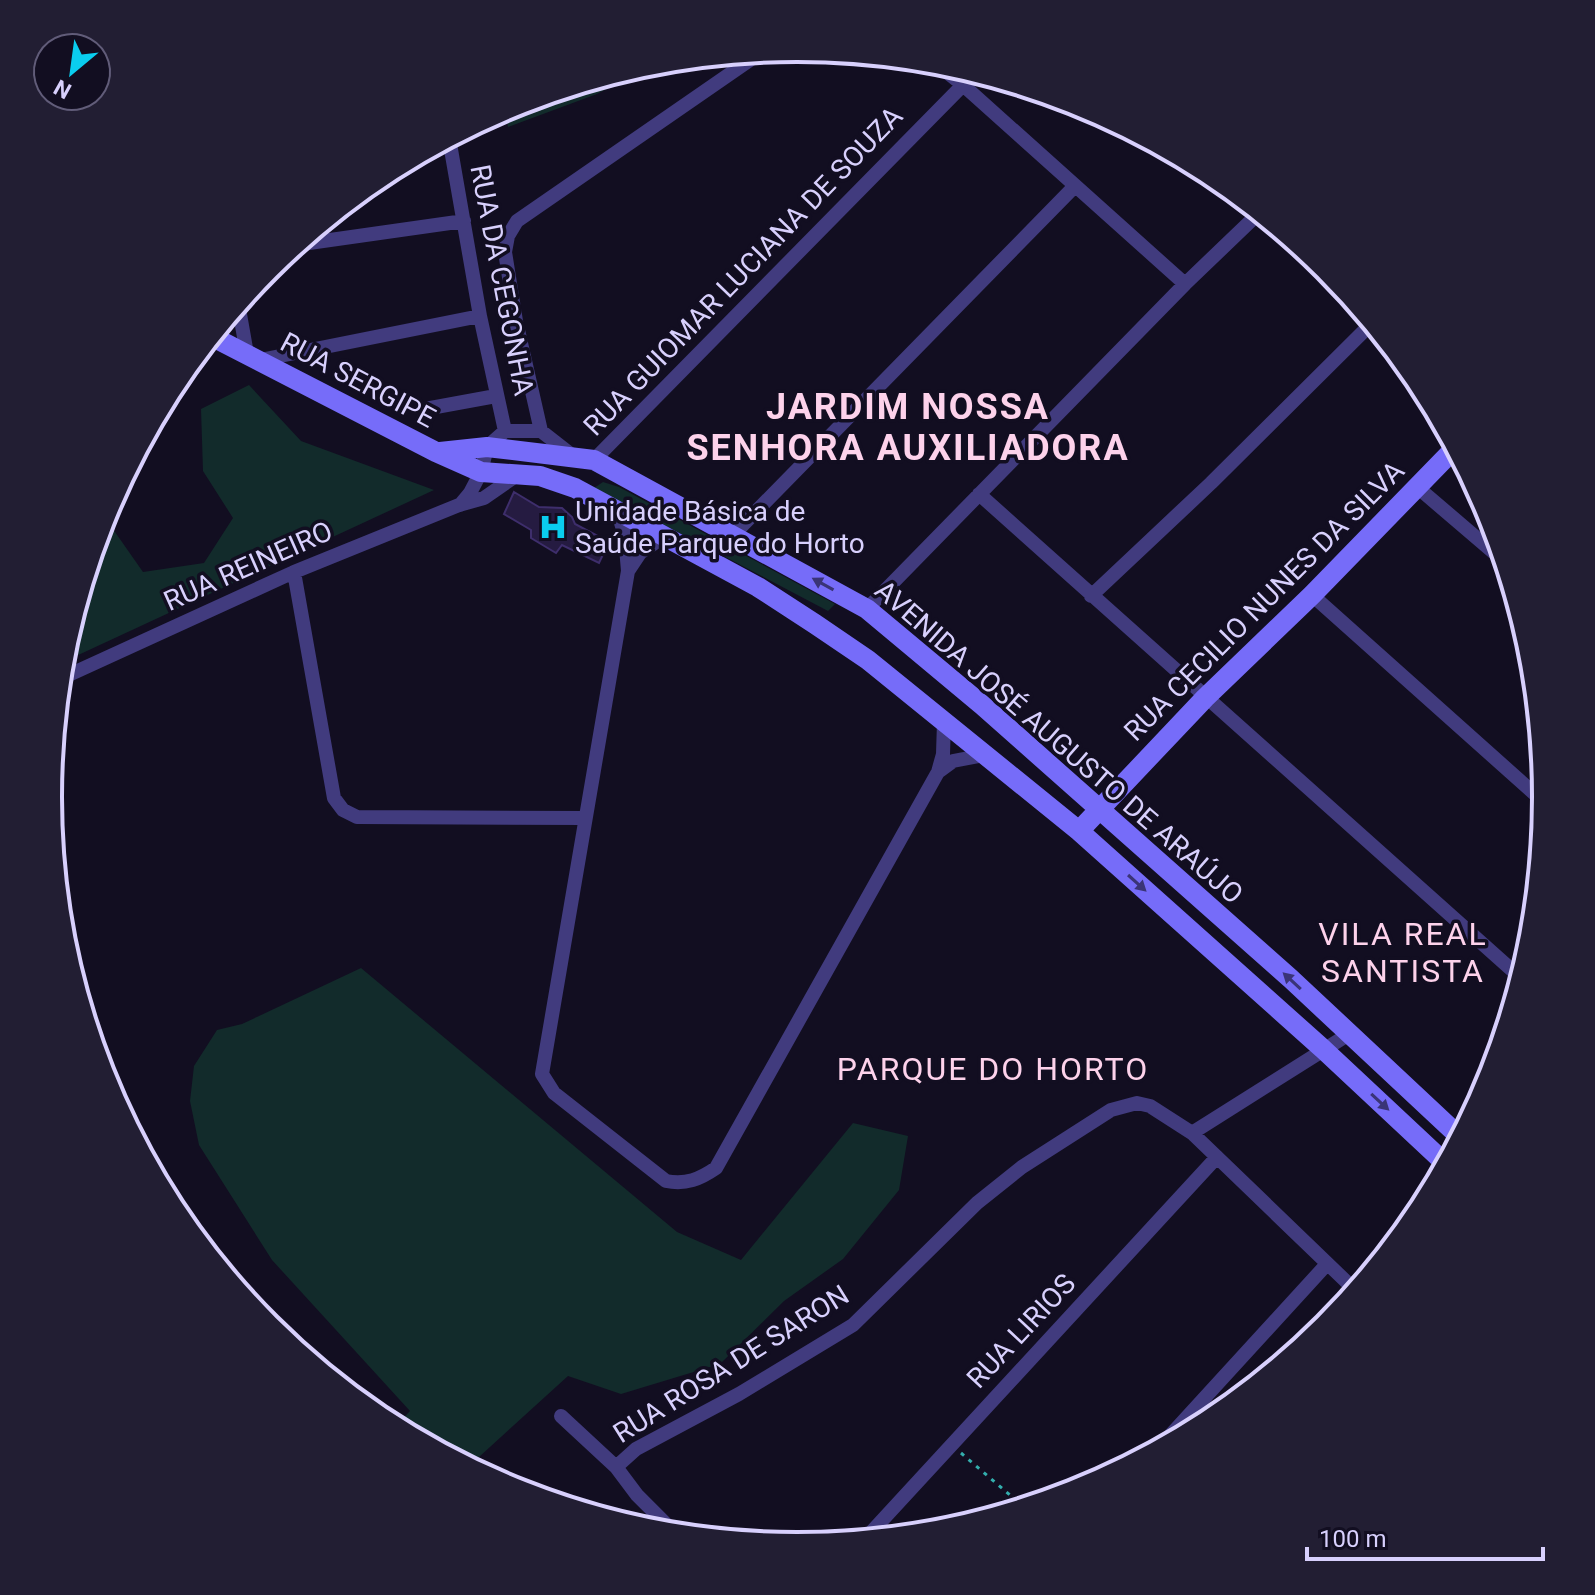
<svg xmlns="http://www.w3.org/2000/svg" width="1595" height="1595" font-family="Roboto,sans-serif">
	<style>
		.green { fill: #122b2b }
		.building { fill: #251b41; stroke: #3e2e6c; stroke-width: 2 }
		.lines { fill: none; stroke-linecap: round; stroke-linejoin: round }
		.path { stroke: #33aead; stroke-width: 3; stroke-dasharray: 4 6; stroke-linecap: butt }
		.street { stroke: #413b7e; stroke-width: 14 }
		.secondary { stroke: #766cf9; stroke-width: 20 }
		.oneway { fill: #3a3477 }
		.labels { text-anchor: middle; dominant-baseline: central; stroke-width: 7; stroke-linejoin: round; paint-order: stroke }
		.street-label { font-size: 28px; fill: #d8d0fd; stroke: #120e21 }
		.poi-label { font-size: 28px; fill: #d8d0fd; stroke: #120e21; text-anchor: start }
		.quarter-label { font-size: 32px; letter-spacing: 2px; fill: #fdd2eb; stroke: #120e21 }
		.district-label { font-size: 36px; font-weight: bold; letter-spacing: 2px; fill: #fdd2eb; stroke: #120e21 }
		.rim { fill: none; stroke: #d8d0fd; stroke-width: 4 }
	</style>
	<rect width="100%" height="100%" fill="#120e21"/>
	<path class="green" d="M652,62H658L597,94L508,127L505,108L511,105Z
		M249,385L301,441L434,490L61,663L63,651L103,519L108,522L143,572L204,563L233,518L203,471L201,409Z
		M603,482L619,487L835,604L828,611L594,488Z
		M361,968L677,1232L741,1260L853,1123L908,1136L899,1190L843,1259L784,1301L720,1364L621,1394L568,1376L468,1467L394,1428L410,1411L272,1260L199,1145L190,1101L194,1066L217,1030L242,1024Z"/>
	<path class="building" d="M514,492L539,507L562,508L572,517L575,524L609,542L599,563L562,545L556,553L531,538V530L504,514Z"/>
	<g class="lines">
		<path class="path" d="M961,1453L1025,1508"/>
		<path class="street" d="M933,61L963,85L1185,284
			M449,138L480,316L505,431
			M295,245L464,221
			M238,303L247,354
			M260,360L480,316
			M425,409L496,396
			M541,431L516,321L505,252L508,236L517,221L763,51
			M594,460L963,85
			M1416,486L1506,563
			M979,494L1522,979
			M460,505L470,493L481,472L487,447L505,431H541L573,456
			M617,510L625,536L628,571L542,1074L554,1093L666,1181C686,1185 700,1179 716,1168L938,772L943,754L944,722
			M733,535L1074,187
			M628,571L640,553L665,536
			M294,572L334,798L343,810L357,817L585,818
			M1312,595L1546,804
			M1091,596L1211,483L1373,322
			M867,609L1185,284L1260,212
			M60,679L294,572L459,505L484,498L520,473
			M938,772L953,761L984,755
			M1192,1133L1349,1034
			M561,1416L616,1467L637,1495L677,1535
			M1155,1452L1327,1264
			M616,1467L636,1449L739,1394L853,1325L977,1203L1022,1167L1111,1110L1137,1103L1150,1106L1192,1133L1357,1292
			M864,1540L1217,1157"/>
		<path class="secondary" d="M211,336L436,452L481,472L540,476L575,488L758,587L815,624L868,660L1079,831L1323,1049L1447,1165
			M440,452L487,447L594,460L867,609L982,705L1291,979L1461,1138
			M1079,831L1205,698L1312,595L1456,447"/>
	</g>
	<defs><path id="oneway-solid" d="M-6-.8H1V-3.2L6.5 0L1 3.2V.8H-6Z" transform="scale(2)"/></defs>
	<g class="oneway">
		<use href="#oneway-solid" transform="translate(823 584) rotate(-151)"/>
		<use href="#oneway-solid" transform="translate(1137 883) rotate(42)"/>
		<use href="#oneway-solid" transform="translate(1292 981) rotate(-137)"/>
		<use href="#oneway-solid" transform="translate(1380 1102) rotate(43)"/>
	</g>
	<defs>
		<symbol id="hospital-bare" viewBox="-9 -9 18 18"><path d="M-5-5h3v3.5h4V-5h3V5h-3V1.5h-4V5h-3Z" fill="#0acdef" stroke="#120e21" stroke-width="2.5" paint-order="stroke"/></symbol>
	</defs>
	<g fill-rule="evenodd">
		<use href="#hospital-bare" x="533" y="507" width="40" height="40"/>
	</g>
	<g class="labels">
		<g class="street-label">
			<text transform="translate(743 271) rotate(-46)">RUA GUIOMAR LUCIANA DE SOUZA</text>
			<text transform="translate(502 280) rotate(79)">RUA DA CEGONHA</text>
			<text transform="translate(358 380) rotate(28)">RUA SERGIPE</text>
			<text transform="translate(248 566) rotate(-24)">RUA REINEIRO</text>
			<text transform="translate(1264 601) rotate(-45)">RUA CECILIO NUNES DA SILVA</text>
			<text transform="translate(1059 742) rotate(41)">AVENIDA JOSÉ AUGUSTO DE ARAÚJO</text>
			<text transform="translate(1021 1331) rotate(-47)">RUA LIRIOS</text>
			<text transform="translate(731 1364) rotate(-32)">RUA ROSA DE SARON</text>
		</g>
		<g class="poi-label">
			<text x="575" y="511">Unidade Básica de<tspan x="575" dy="32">Saúde Parque do Horto</tspan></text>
		</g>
		<g class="quarter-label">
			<text x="1403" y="934">VILA REAL<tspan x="1403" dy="37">SANTISTA</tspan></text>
			<text x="993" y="1069">PARQUE DO HORTO</text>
		</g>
		<g class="district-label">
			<text x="908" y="407">JARDIM NOSSA<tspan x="908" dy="41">SENHORA AUXILIADORA</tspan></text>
		</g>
	</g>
	<path d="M0 0H1595V1595H0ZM62 797a735 735 0 1 1 1470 0a735 735 0 1 1-1470 0Z" fill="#221e33" fill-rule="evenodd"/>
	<path class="rim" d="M62 797a735 735 0 1 1 1470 0a735 735 0 1 1-1470 0Z"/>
	<g transform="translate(72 72) rotate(209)"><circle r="38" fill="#120e21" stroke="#615c79" stroke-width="2"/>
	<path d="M0-6L14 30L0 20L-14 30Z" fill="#0acdef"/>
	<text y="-12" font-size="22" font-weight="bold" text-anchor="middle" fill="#d8d0fd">N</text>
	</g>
	<path d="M1307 1547v12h236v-12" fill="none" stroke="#d8d0fd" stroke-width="4"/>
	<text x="1319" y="1547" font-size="24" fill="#d8d0fd" stroke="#120e21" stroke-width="6" paint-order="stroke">100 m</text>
</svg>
